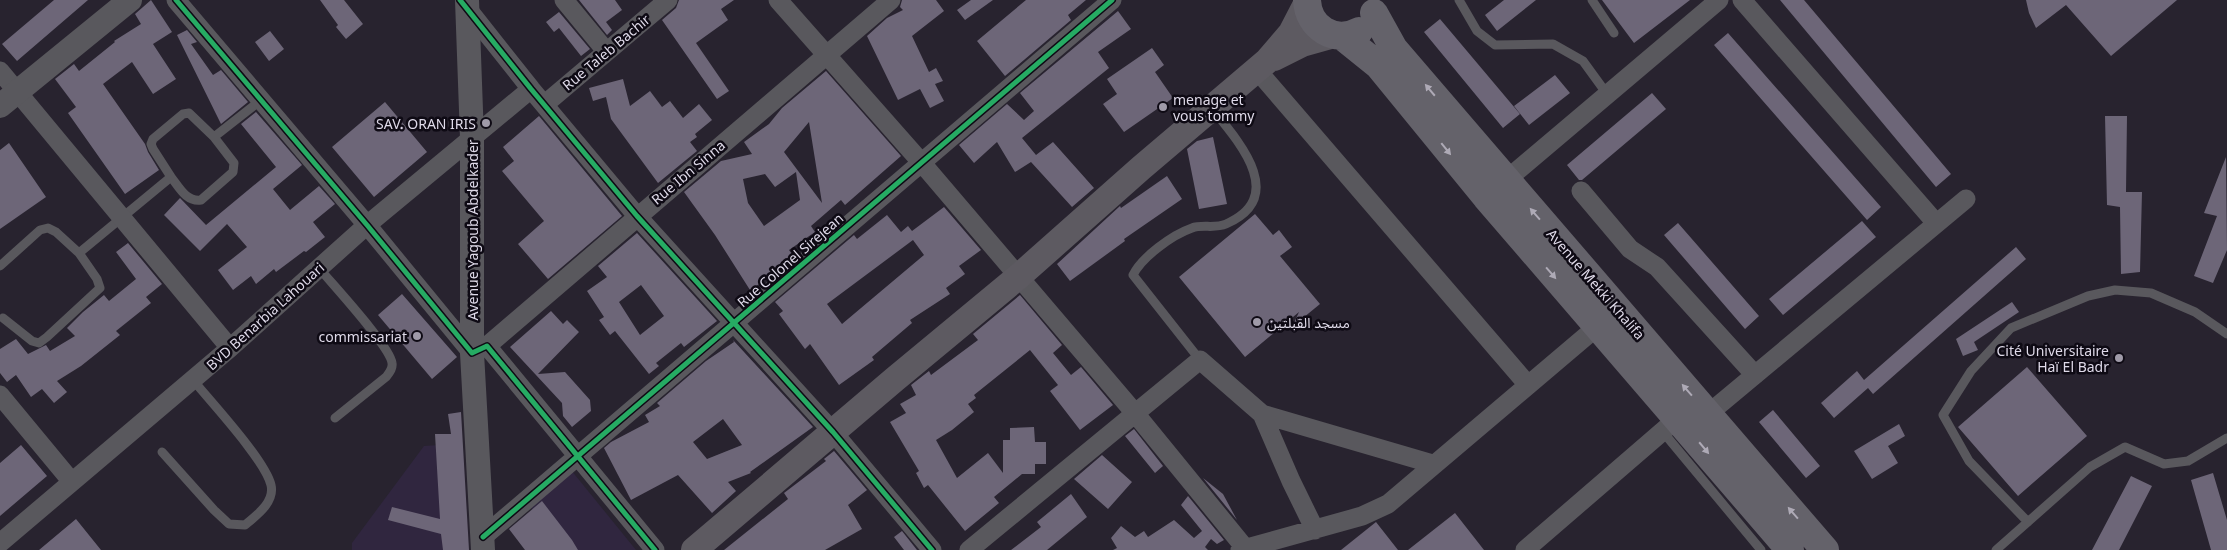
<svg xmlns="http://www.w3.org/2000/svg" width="2227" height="550" font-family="'Noto Sans','Noto Sans Arabic',sans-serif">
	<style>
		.built { fill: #30263f }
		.building { fill: #6d6678; fill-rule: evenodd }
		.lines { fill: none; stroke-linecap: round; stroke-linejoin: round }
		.service { stroke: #59585d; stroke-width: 9 }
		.minor { stroke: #59585d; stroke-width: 19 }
		.tertiary { stroke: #59585d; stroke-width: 24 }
		.secondary { stroke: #5d5a61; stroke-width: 26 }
		.primary { stroke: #64626a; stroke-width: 28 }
		.cycleway-casing { stroke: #0e0a14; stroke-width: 8 }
		.cycleway { stroke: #26ab63; stroke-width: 5 }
		.oneway { fill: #aeaab6 }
		.poi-dot { fill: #9f9aa8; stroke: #0e0a14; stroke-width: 2 }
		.labels { text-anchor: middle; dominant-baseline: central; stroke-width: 5; stroke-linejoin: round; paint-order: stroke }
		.street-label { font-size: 14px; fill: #dfdae9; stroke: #0e0a14 }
		.poi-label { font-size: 14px; fill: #dfdae9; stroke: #0e0a14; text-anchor: end }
	</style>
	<rect width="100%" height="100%" fill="#28232f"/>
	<path class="built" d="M455,444L460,550H352V543L424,446Z
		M571,470L636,550H566L529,505Z"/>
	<path class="building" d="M54,0H88L17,61L2,44Z
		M151,0L172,32L153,44L176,79L153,94L132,62L103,84L145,144L148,152L159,170L125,194L68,113L76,107L55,79L74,64L79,71L115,42L114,41L141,24L135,14Z
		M320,0H344L363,24L346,39L336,27L338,25Z
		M579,0H615L622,10L606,22L612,30L607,35Z
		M679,0H734L721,9L728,20L696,43L729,91L717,99L662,20L676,8Z
		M902,0H936L944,11L912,36L929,72L936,68L943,81L935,84L944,101L930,108L920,89L898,100L867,36L887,18L903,10L900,7Z
		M971,0H993L965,20L957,10Z
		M1026,0H1086L1068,15L1071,20L1005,76L977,41Z
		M1504,0H1536L1497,31L1485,15Z
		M1602,0H1690L1634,43Z
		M1780,0H1804L1951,174L1936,187Z
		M2026,0H2177L2111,56L2066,5L2036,28L2029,13Z
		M1118,11L1131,29L1098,52L1109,68L1022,138L1036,155L1053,142L1094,188L1072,207L1031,162L1015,172L997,142L974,163L959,145L1007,104L1024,120L1034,111L1020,93Z
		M559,12L590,49L581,56L559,28L554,32L546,22Z
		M1440,19L1520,114L1503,128L1424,32Z
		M187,30L197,42L191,44L213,75L221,70L248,102L221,124L177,35Z
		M270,31L284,49L269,61L255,42Z
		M1728,33L1881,207L1867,220L1714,45Z
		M1152,48L1164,65L1155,72L1173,98L1124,132L1103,104L1117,94L1107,79Z
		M826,71L901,156L845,205L841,200L811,226L815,232L789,250L794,257L772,276L750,290L715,235L684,192L721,161L752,154L744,142L769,124L782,108ZM809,122L822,203L784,152ZM796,172L800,200L764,226L748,203L743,179L765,174L775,187Z
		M1555,75L1570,93L1529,125L1514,106Z
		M623,79L630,106L650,91L662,107L670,101L683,118L699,104L712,120L695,134L697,137L690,142L697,151L658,183L611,119L606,97L593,101L589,88Z
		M1652,93L1666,109L1582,180H1579L1567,165Z
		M385,102L427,152L374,197L332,147Z
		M256,112L302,165L273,189L290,210L319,186L335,204L313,222L325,237L306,252L304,251L276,272L274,269L256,284L251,276L233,290L218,270L247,247L227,224L200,251L164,215L180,198L206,225L276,167L241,124Z
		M539,116L622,216L548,279L518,244L544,221L502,171L514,161L503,147Z
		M2105,116H2127L2126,192H2142L2140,272L2121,274L2120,207L2107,205Z
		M1213,137L1227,204L1199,209L1187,149L1197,141Z
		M9,143L46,197L0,229V150Z
		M2226,157L2227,250L2213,283L2194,276L2217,216L2204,213Z
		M1167,176L1182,199L1124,239L1125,241L1070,281L1057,264L1120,206L1121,208Z
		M944,207L981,250L959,266L965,274L946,288L950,294L910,320L912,323L872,357L874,360L839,385L810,344L805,349L779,314L783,311L775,302L854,235L857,239L887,215L901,232L908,226L912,231ZM913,240L924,255L842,324L827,304Z
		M1255,214L1273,235L1279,230L1292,247L1280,256L1320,304L1292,327L1299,312L1245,357L1179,277Z
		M1862,221L1876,237L1783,315L1769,299Z
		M1678,223L1759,316L1745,329L1664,235Z
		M637,233L717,321L684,347L681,343L656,363L659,366L649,374L615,331L610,335L599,320L604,317L587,291L607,277L598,266ZM641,285L664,316L640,335L619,302Z
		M128,243L162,284L146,297L151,303L116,331L120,335L81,366L57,381L67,392L54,403L42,389L31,397L16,375L7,382L0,373V349L16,339L28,354L46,345L50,351L75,336L67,328L83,312L104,295L109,301L136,279L116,252Z
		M2016,247L2026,259L1873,394L1868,388L1834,418L1821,403L1857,371L1864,380Z
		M402,294L457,357L432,379L378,315Z
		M1020,295L1062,345L1053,353L1071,375L1081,367L1113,405L1080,430L1050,391L1058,385L1030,350L974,395L976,398L968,404L974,412L952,430L936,440L957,478L988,453L1003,473V440H1010V428L1034,427L1035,442H1046V464H1035V474H1022L994,497L999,503L965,531L928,485L924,488L916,473L919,471L890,422L906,413L900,404L916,395L911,385L929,371L931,375L978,340L973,334Z
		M2012,302L2019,312L1974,342L1978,350L1963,356L1956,339Z
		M551,311L563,324L567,320L579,332L538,374L565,372L590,400L591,411L572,427L563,416L562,403L510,347Z
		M733,340L813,427L750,472L751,473L728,482L736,491L712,513L678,475L631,500L604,448L611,442L649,422L645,415L660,406L657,403L706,361L734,342ZM723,419L742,445L707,459L693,442Z
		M2027,367L2087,436L2018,496L1958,427Z
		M1773,410L1820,466L1806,478L1759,422Z
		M461,412L469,550H443L441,534L388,520L392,507L440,519L435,434H451L448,414Z
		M1899,424L1905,436L1888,446L1898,463L1872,479L1854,451Z
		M1134,429L1163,466L1155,473L1125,436Z
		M21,445L47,476L0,516V463Z
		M834,451L867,490L848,505L862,529L825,550H724L788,499L784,493L826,461L824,459Z
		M1102,455L1132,482L1108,509L1074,479Z
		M2213,473L2227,520V550H2211L2191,480Z
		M2131,476L2152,486L2119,550H2092Z
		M1203,478L1223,494L1237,520Z
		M1071,494L1087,517L1047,550H1011L1041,527L1037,522Z
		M1188,496L1224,540L1217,544L1211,539L1205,547L1208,550H1113L1117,548L1111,538L1121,526L1135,537L1144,531L1148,537L1174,520L1194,538L1202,531L1181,505Z
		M542,501L572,540L578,550H525L509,529Z
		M1455,513L1484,550H1408Z
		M76,519L101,550H39Z
		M1376,522L1398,550H1341Z
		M902,531L917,550H904L894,537Z"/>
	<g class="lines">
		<path class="service" d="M1459,0L1477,31L1495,45L1553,44L1583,61L1607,94
			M1592,0L1614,33
			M171,177C179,187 186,202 201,200L233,172L234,163L214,137
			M0,266L40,230L48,228L56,232L79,253L171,177L153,149L151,144L153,139L183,114L189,113L214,137L261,100
			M319,268C333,285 390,346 392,363C393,369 389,373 386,377L335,418
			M3,318L32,341L39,343L47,337L100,288L97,279L79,253
			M1200,360L1133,275C1142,257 1172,235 1192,228C1202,224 1215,229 1226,224C1287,197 1241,144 1213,110
			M1663,432L1761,550
			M162,452L214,510L229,524L245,525C257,515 275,502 271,485C265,460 211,402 193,380
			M2028,522L1969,461L1943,415L1971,371L2011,328L2088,296L2115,290L2151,293L2195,312L2227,334
			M1996,550L2090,467L2125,447L2164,464L2188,461L2227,438"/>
		<path class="minor" d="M176,0L367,225L472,353L487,346L655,550
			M564,0L606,51
			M778,0L921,162L1134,412L1245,548
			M1742,0L1936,223
			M466,7L531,89L637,216L833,432L932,550
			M1257,70L1528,385
			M0,71L230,348
			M545,104L668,0
			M1498,187L1719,0
			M1581,191L1630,249L1657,267L1755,375
			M487,346L891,0
			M0,395L72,482
			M1262,414L1433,464
			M1708,414L1966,199
			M483,537L1112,0
			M0,543L230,348L367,225L531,89
			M969,550L1200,360L1262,414L1291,481L1315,530
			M1240,550L1362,516L1388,504L1598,326
			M1525,550L1678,418"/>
		<path class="tertiary" d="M467,0L472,138V353L483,550
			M0,106L130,0"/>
		<path class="secondary" d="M1274,58L1302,44L1334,35
			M694,550L895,379L1018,277L1141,168L1267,61L1291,33L1307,2"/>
		<path class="primary" d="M1307,0C1308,28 1335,44 1359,31
			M1374,13L1394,49L1825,550
			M1342,36L1378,65L1486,197L1790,550"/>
		<defs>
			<path id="cycleway" d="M176,0L367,225L472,353L487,346L655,550
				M460,0L531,89L637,216L833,432L932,550
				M483,537L1112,0"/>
		</defs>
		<use href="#cycleway" class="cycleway-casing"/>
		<use href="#cycleway" class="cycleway"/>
	</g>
	<defs><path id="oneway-solid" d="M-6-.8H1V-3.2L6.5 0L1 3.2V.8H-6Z" transform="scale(1.25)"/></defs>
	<g class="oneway">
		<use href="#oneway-solid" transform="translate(1430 90) rotate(-130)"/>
		<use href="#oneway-solid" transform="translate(1446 149) rotate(51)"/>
		<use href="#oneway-solid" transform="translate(1535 214) rotate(-131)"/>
		<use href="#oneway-solid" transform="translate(1551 273) rotate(49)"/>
		<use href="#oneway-solid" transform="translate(1687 390) rotate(-131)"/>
		<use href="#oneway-solid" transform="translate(1704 448) rotate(50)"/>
		<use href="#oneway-solid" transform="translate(1793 513) rotate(-131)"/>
	</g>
	<g class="poi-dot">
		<circle cx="1163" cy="107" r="5"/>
		<circle cx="486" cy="123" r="5"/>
		<circle cx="1257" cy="322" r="5"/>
		<circle cx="417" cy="336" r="5"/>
		<circle cx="2119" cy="358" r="5"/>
	</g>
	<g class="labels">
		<g class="street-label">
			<text transform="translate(606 52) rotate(-40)">Rue Taleb Bachir</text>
			<text transform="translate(688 172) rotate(-40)">Rue Ibn Sinna</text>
			<text transform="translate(472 230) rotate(-90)">Avenue Yagoub Abdelkader</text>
			<text transform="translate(790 260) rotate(-41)">Rue Colonel Sirejean</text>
			<text transform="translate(1596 284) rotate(49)">Avenue Mekki Khalifa</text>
			<text transform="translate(265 316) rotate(-42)">BVD Benarbia Lahouari</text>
		</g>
		<g class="poi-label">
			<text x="1173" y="99" text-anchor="start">menage et<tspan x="1173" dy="16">vous tommy</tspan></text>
			<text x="476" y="123">SAV. ORAN IRIS</text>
			<text x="1267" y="322" text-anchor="start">مسجد القبلتين</text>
			<text x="407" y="336">commissariat</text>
			<text x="2109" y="350">Cité Universitaire<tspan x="2109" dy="16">Haï El Badr</tspan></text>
		</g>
	</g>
</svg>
